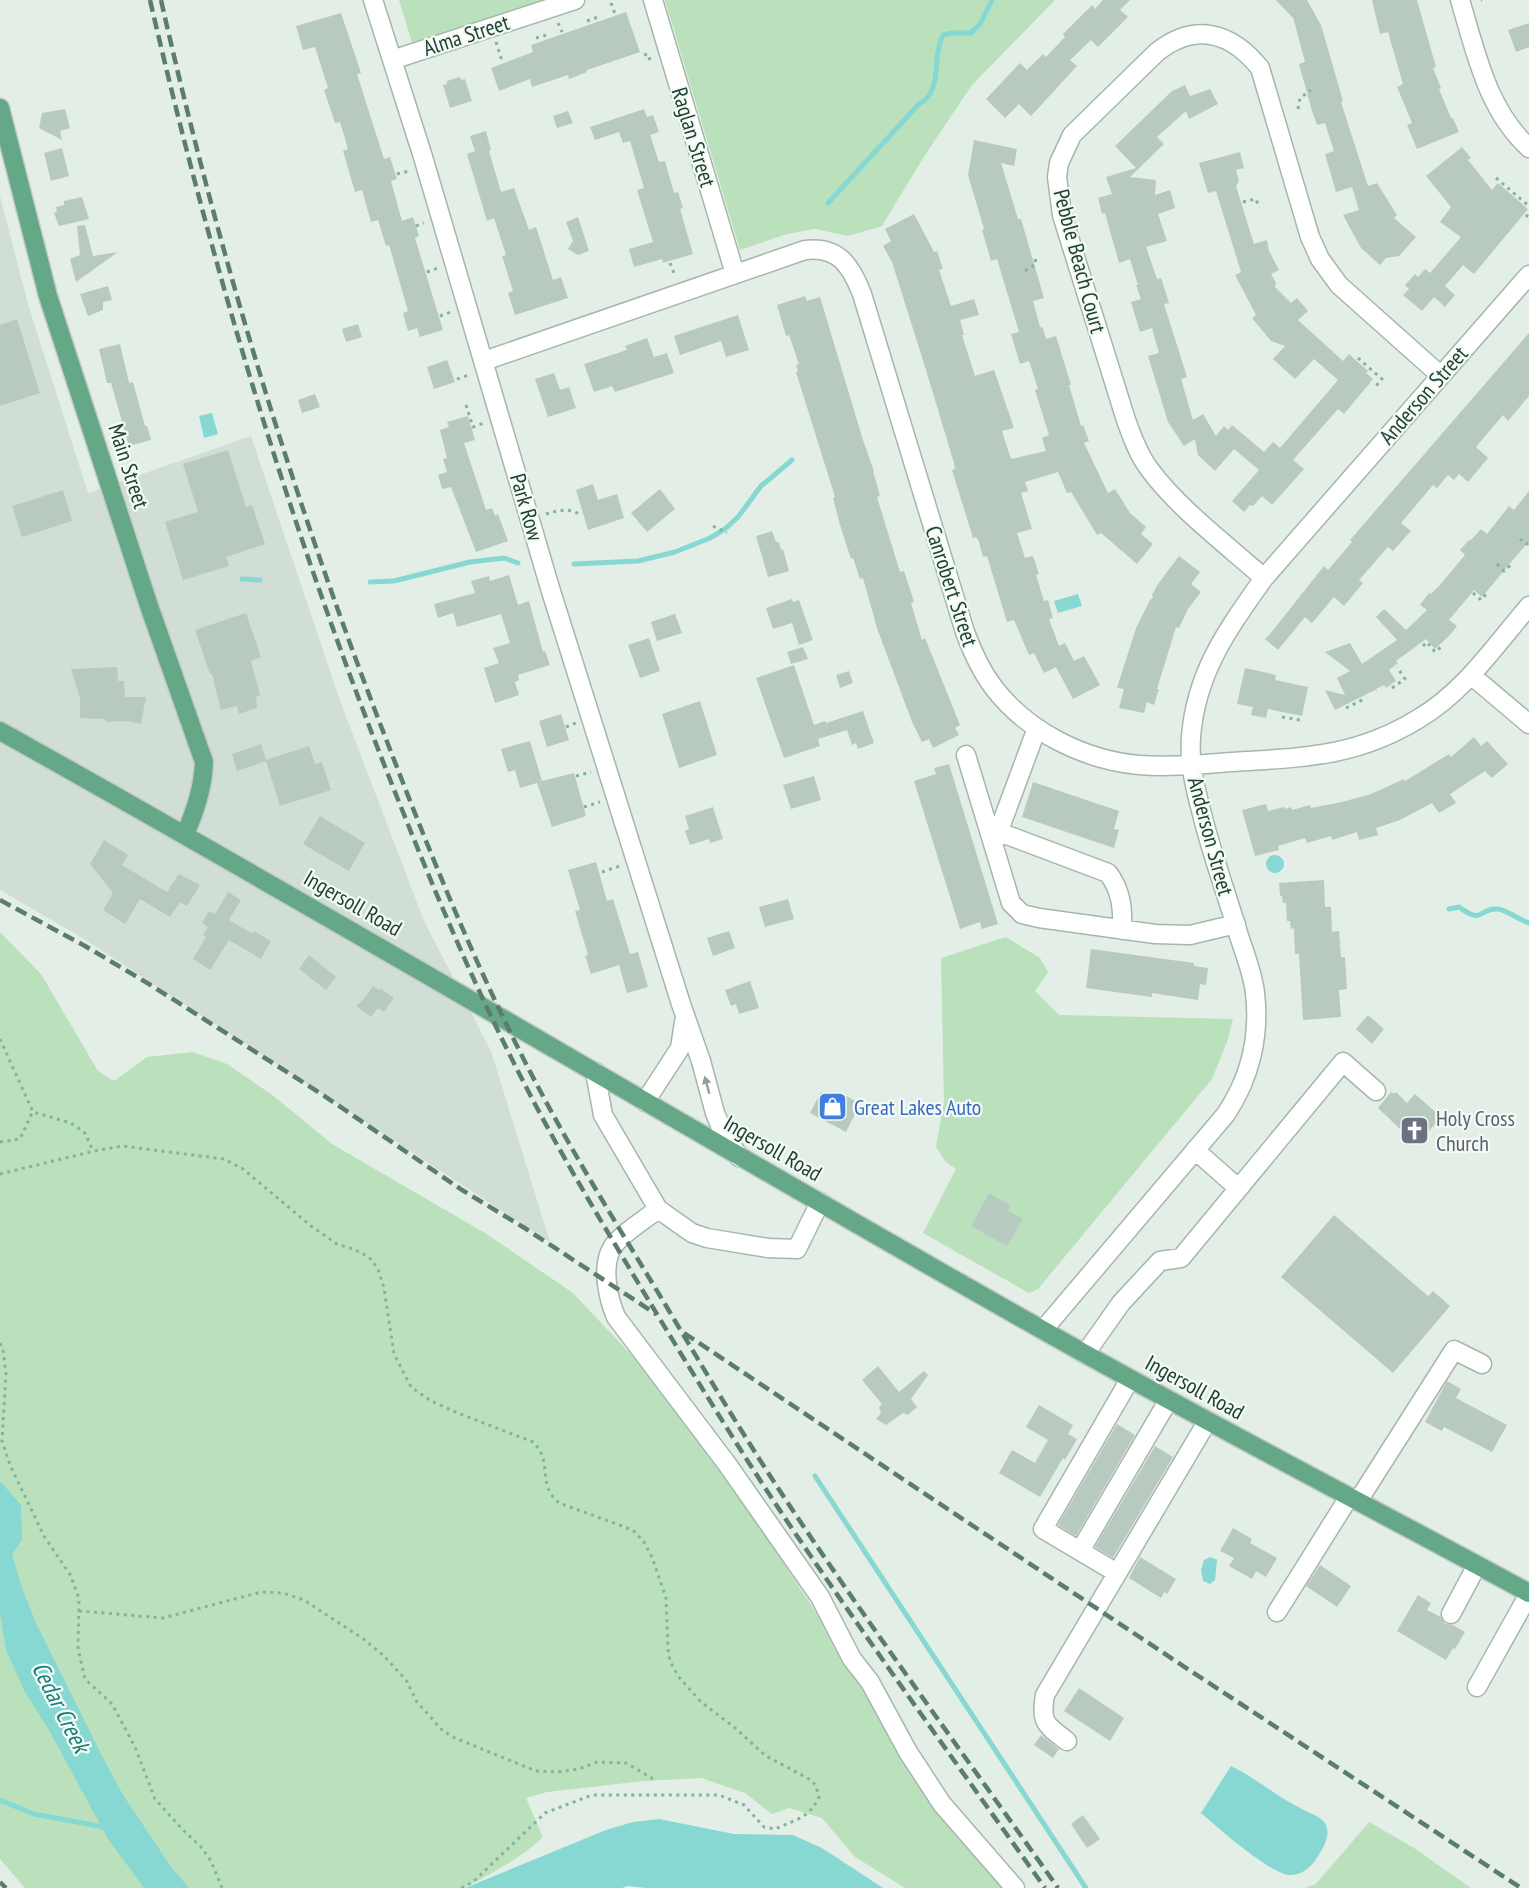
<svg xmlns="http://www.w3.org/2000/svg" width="1529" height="1888" font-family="'PT Sans Narrow',sans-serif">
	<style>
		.built { fill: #d1ded5 }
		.green { fill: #bae1bc }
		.water { fill: #87d8d2 }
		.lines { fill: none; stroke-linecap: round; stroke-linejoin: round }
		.stream { stroke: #87d8d2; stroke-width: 5 }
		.building { fill: #b8cabf }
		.minor-casing { stroke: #a5b7ad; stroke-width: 21 }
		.major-casing { stroke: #c1cac5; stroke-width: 21 }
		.path { stroke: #81b599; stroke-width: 3; stroke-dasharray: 3 4.5; stroke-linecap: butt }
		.minor { stroke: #fff; stroke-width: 18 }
		.major { stroke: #64a887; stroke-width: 18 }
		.rail { stroke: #5b7d6c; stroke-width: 4.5; stroke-dasharray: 12 6; stroke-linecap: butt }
		.oneway { fill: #90a098 }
		.labels { text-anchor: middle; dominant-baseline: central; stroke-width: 4.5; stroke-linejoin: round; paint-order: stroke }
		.street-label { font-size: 22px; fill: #214231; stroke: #f4faf6 }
		.shop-label { font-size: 22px; fill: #366cbe; stroke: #f4faf6; text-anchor: start }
		.worship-label { font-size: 22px; fill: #5b616d; stroke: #f4faf6; text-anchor: start }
		.water-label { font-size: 24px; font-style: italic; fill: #157e78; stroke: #f4faf6 }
	</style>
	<rect width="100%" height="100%" fill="#e3eee7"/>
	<path class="built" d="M0,196L28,304L88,493L251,436L339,698L424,921L491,1051L550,1242L84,939L0,890Z"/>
	<path class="green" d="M399,0H543L412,43Z
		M665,0H1055L972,85L925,155L882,226L848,236L815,229L787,234L740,250Z
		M0,932L41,974L98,1071L114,1081L147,1057L193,1052L227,1064L271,1094L332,1144L485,1233L573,1293L635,1359L710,1451L857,1675L925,1792L1003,1888H905L855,1857L822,1818L789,1808L772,1814L745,1793L701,1778L644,1781L547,1792L526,1798L543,1837C520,1859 492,1873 464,1888H25L0,1859Z
		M1006,937L1040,958L1048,972L1035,991L1059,1015L1233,1019L1227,1042L1212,1079L1038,1289L1029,1293L923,1233L956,1169L946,1162L936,1147L944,1101L941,958Z
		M1369,1822L1414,1848L1471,1888H1305L1316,1884Z"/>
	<path class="water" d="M212,413L218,434L204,438L199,416Z
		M1078,594L1082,606L1058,613L1054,601Z
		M1266 864a9 9 0 1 1 18 0a9 9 0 1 1-18 0Z
		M0,1481L21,1505L22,1540L12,1554L22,1588L36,1623L102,1756L123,1795L172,1868L189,1888H144L108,1839L49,1730L24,1690L6,1650L0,1614Z
		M1210,1557L1217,1560L1215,1580L1210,1584L1203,1581L1201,1570L1204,1560Z
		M1231,1766C1256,1778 1277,1797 1302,1809C1309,1813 1320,1816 1325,1823C1331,1833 1325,1845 1320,1853C1314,1864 1305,1874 1292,1875C1273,1877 1216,1826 1201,1813Z
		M659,1819L734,1834L793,1835L822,1848L883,1888H646L628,1886L622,1888H465L606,1830L633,1822Z"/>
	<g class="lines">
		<path class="stream" d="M828,203L919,104C944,91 931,56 943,35L952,33H971L980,24L992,0
			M574,564L638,561L675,552L710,538L725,529L738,517L761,486L792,460
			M242,579L260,580
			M370,582L394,581L470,562L504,558L518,563
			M1449,909L1459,907C1485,926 1478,907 1498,909C1507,910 1519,920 1529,923
			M815,1476L1086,1888
			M0,1800L34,1814L109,1828"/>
	</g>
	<path class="building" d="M1103,0H1130L1120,10L1128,17L1098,47L1091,40L1070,60L1077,66L1031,116L1019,104L1005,118L986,99L1020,63L1027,70L1043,54L1046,57L1065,37L1063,34L1092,5L1095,9Z
		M1276,0H1307L1321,25L1343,101L1341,102L1368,186L1377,183L1397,215L1394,218L1416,237L1399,256L1386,258L1380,265L1361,248L1343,215L1359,210L1352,187L1336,192L1325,154L1334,151L1325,123L1317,125L1312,111L1299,64L1305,62L1293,17H1292Z
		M1372,0H1417L1436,67L1433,68L1441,88L1439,89L1451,118H1453L1459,132L1417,149L1407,125L1412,123L1397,87L1403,84L1388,32L1380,34Z
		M626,12L640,52L587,70V72L569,79L568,75L532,87L530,79L499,91L491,68L533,52L531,45Z
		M341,13L361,73L357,74L384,159L390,157L397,179L391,181L402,221L413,217L419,236L415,238L443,330L420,337L417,328L408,331L403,313L408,311L389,245L386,246L378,220L371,222L362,190L355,192L343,151L348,149L340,122L335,123L324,90L328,88L315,47L303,50L296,26Z
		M1529,23V47L1516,52L1508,30Z
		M460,77L461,80L465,79L472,101L450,108L443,85L447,84V81Z
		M1185,85L1190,96L1210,89L1218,104L1189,119L1186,111L1157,137L1164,144L1130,177L1156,180L1155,195L1170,190L1175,208L1158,214L1167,241L1146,247L1157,279L1161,278L1169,303L1164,304L1187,377L1181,379L1193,420L1203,414L1216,436L1224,426L1228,430L1232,425L1264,452L1273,442L1280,448L1338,380L1314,359L1295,379L1273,359L1285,346L1271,341L1252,318L1256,315L1235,275L1241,272L1216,191L1208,193L1199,163L1240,152L1244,168L1236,170L1239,181L1236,186L1254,244L1267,240L1269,251L1279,270L1271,274L1276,283L1275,287L1291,303L1297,298L1308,311L1298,320L1343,361L1349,354L1368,371L1366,373L1373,379L1344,414L1338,409L1293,460L1304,469L1272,505L1262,496L1253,506L1250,505L1244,512L1232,501L1259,470L1234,449L1215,471L1198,455L1195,439L1184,446L1168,422L1148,356L1159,353L1152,328L1140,332L1131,302L1141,299L1136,285H1138L1130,259L1119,263L1105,213L1102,214L1098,198L1112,194L1106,177L1136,168L1115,146L1172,91Z
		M65,109L70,128L60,131L62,140L39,128L42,113Z
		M644,109L647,117L653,115L659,132L650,135L659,162L665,161L674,193L678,192L683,208L680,209L693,254L663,263L662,259L634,267L629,249L653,242L637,190L644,188L630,141L623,143L619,132L595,140L590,127Z
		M568,111L573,123L557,128L553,116Z
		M486,131L491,150L489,151L501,192L514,188L529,230L536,227L553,280L561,277L568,298L515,315L508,293L513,291L502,256L506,255L494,218L487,221L467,154L475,151L470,136Z
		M974,140L1017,149L1014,166L1001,163L1018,219H1021L1044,298L1033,301L1040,327L1043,328L1046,339L1056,336L1071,385H1069L1081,426L1083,425L1089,441L1084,443L1108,493L1115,489L1130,513L1146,527L1141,534L1153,544L1137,564L1101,533L1097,535L1071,492L1067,493L1058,472L1025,482L1028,491L1021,493L1032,529L1017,533L1025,558L1033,556L1039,574L1036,575L1044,601L1048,600L1053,618L1049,619L1059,646L1065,643L1074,661L1084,656L1100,685L1073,699L1056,667L1044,673L1034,653L1029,655L1014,620L1007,622L987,556L983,557L979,542L976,537L973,538L952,470L955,469L954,463L926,370L892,262L883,246L891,241L885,229L914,214L934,252L937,251L943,269L939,270L951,306L974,299L979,315L960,320L964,335H962L975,376L994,370L1014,428L1002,431L1011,459L1046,451L1042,438L1049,435L1035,390L1038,389L1029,361L1020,364L1011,334L1019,332L997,259L991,261L982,230L984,229L968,175Z
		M1462,147L1471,158L1468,160L1492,190L1498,183L1528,209L1474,274L1463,265L1445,286L1455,295L1445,307L1434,297L1422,311L1403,295L1409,289L1405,285L1415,274L1418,277L1425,269L1430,273L1461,237L1440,222L1451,207L1426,176Z
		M62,148L69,176L51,181L44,153Z
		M82,197L89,219L59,226L54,213L57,212L56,207L64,205V201Z
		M578,217L589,251L578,255L568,249L573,241L566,222Z
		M85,225L93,256L118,252L76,282L70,259L80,255L77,226Z
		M108,286L112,300L103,302V310L88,316L80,294Z
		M805,296L807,301L820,297L863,440L874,471H873L880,496L877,497L900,572L904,571L914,602L911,603L922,640L925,638L960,725L955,728L959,735L933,748L929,739L922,742L912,722L877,628L863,578L860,579L853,558L851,559L840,525L833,498L835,497L796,372L798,371L796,365L799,364L789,335L786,336L777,305Z
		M738,315L749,350L726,357L721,341L680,355L674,336Z
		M17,319L40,393L0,406V325Z
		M358,324L362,337L346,342L342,329Z
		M1529,333V396L1508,421L1503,415L1476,447L1488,458L1468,482L1459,474L1454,480L1448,475L1437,488L1433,485L1401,523L1411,531L1393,551L1388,547L1359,580L1363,583L1344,606L1334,597L1312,623L1305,617L1278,650L1265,639L1270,634L1324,566L1328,570L1352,542L1350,540Z
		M647,338L654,357L667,353L674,373L615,392L612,386L594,392L584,364L627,350L625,346Z
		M120,344L129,383L133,382L145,426H147L151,440L129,446L111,383H107L99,349Z
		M447,360L455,382L434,389L427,367Z
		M554,373L560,390L569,387L576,408L548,417L535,379Z
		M315,394L320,407L302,413L298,400Z
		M468,416L475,440L464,443L486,510L492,508L495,516L498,514L508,541L476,552L451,487L442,489L438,475L447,472L443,459L447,458L440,430L449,427L447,422Z
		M228,450L246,507L252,505L265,544L226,557L229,566L183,580L165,522L198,512L183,464Z
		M593,484L598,500L617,494L624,518L588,530L576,490Z
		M660,489L675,509L647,532L631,513Z
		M63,490L72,521L22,537L12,506Z
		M1529,491V541L1482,597L1474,590L1449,620L1457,626L1450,635L1435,649L1426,639L1396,661L1398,663L1389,670L1396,681L1386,688L1384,685L1376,689L1378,692L1375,690L1335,710L1325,690L1345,695L1337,678L1350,671L1325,652L1350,643L1362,664L1397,640L1376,617L1384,609L1406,630L1427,610L1420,605L1429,593L1431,594L1439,586L1465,555L1460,550L1468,541L1471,540L1481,529L1487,534L1509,506L1514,510Z
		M772,531L776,542H779L781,550L783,549L789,571L768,577L756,536Z
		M1179,556L1200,572L1191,584L1201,592L1188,609L1179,628L1176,627L1157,689H1159L1154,705L1147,702L1144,713L1119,708L1124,689L1117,688L1136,628L1150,600L1153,598L1152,595L1158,584Z
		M509,575L518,605L529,601L543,652L545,651L550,665L518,675L519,680L515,682L519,695L495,703L484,668L499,663L493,648L510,643L501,614L457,627L453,613L438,618L434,604L475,593L471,581L489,576L490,581Z
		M792,599L793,602L799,600L813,640L799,645L792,623L773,629L766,608Z
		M246,613L261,657L251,661L260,695L256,697L257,708L239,714L237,706L221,710L212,674H210L195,630Z
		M675,614L682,633L657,641L651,622Z
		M649,638L660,671L640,678L628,645Z
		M803,647L808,659L791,664L787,652Z
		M794,665L814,725L825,721L826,723L863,711L874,743L858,749L856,743L852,745L847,730L818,739L820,746L784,758L756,678Z
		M117,667L118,681H124L125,697H146L141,724L127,721L106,722L104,719L80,718V698L71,669Z
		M1245,668L1276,675L1275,680L1308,687L1302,716L1268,709L1266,718L1251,715L1253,707L1237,704Z
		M849,671L853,683L840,688L836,675Z
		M700,701L717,755L679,768L662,714Z
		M561,714L569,740L547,747L539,721Z
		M1474,737L1481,746L1487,741L1508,764L1492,778L1485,771L1450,794L1456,803L1439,813L1432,803L1400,820L1376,828L1378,835L1359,840L1357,832L1332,840L1331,836L1307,843L1305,838L1278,846L1279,850L1255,856L1242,810L1266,804L1268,811L1284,807L1285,809L1291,807L1292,810L1310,805L1311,808L1342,802L1371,794L1404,779L1405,781L1449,754L1451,757Z
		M530,741L542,781L574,773L586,816L552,827L537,783L520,788L515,770L508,772L501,749Z
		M261,744L266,760L309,746L315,764L322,762L331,790L280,806L266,761L237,771L232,754Z
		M949,764L998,924L982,929L980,922L960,929L914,781L936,774L934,768Z
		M814,776L821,800L791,809L783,785Z
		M1033,782L1119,811L1114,829L1119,830L1114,848L1022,817Z
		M713,807L723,839L710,843L709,839L690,845L685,831L689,829L685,816Z
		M320,816L365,843L349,871L303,844Z
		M104,840L128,855L122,865L167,892L179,874L200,885L187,906L180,902L170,917L140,899L125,924L103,910L113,893L90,864Z
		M596,862L607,901L613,899L630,954L638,952L648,987L627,993L619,965L591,974L585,956L588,955L575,911L580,910L568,870Z
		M1324,880L1325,907H1331L1332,932L1339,931L1341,957H1345L1347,989L1339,990L1341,1017L1303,1020L1299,954H1295L1294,928L1291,929L1290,921H1287L1286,903H1283L1282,896H1280L1279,883Z
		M228,892L241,900L229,920L253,934L254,931L271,941L261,959L229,940L210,970L193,959L206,937L203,935L208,927L202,923L209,911L215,914Z
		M788,899L794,919L765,927L759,907Z
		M729,931L735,948L713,956L707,938Z
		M1091,949L1194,963V966L1208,968L1206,985L1200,984L1198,1000L1152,993V997L1086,988Z
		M309,955L336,977L326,990L299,969Z
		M750,981L759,1008L739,1014L736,1004L731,1006L725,990Z
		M373,986L379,990L380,988L394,998L384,1012L378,1008L371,1017L356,1006L364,999Z
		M1368,1015L1384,1029L1372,1044L1356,1029Z
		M821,1092L838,1101L843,1094L855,1101L854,1109L856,1112L846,1132L810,1113Z
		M1391,1092L1394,1094L1396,1092L1407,1103L1415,1094L1441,1117L1417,1145L1378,1108Z
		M989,1193L1010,1205L1008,1211L1023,1219L1007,1246L971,1226Z
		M1334,1215L1428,1296L1433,1291L1450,1306L1393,1373L1281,1277Z
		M878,1366L899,1392L924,1371L928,1375L911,1399L917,1407L908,1415L903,1413L886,1425L876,1419L881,1413L879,1407L882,1404L862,1380Z
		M1447,1381L1461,1389L1456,1398L1507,1425L1492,1452L1444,1427L1442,1431L1425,1422Z
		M1039,1405L1073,1425L1068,1434L1077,1439L1065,1460L1063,1458L1040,1497L999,1473L1012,1450L1035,1463L1048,1440L1026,1427Z
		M1117,1424L1135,1435L1076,1536L1058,1525Z
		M1155,1446L1173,1457L1113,1558L1095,1547Z
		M1233,1528L1252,1539L1250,1543L1277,1558L1266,1577L1256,1571L1252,1579L1229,1566L1234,1558L1220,1551Z
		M1140,1557L1176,1579L1167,1594L1164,1592L1161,1598L1129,1578Z
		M1320,1565L1351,1586L1337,1607L1306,1586Z
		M1418,1595L1431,1603L1427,1610L1441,1617L1445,1624L1453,1625L1465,1632L1455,1649L1453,1648L1446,1660L1397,1631Z
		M1079,1688L1124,1718L1110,1741L1064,1711Z
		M1041,1735L1059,1749L1053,1758L1034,1745Z
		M1083,1815L1100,1839L1087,1848L1071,1824Z"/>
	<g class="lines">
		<defs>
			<path id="minor" d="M373,0L423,157L550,588L681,1004L701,1061L715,1113L723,1132L739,1157
				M653,0L735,274
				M1460,0C1476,53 1487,109 1529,148
				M392,60L575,0
				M484,361L805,250C839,246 851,266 862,294L965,632C972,651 981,671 994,688C1028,732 1084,760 1139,765C1175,768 1212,763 1248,761C1313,757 1361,754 1418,719C1464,692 1495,646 1529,606
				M1264,578C1228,546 1178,508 1150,470C1139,456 1132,437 1126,420L1062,215L1057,177L1059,163L1072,135L1157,52C1195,22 1231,32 1260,68L1310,237L1320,259L1339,285L1440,375
				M1471,675L1529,724
				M966,755L1011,903L1022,914L1039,918L1155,934L1190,935L1236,924
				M999,832L1108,873C1121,890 1123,908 1122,930
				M995,841L1037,728
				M595,1072L603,1115L658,1209L692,1233L707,1238L768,1248L797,1249L820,1202
				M645,1102L680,1048L684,1022
				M1195,1150L1238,1188
				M658,1209C646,1219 619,1235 612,1248C601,1267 608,1298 616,1317L727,1464L820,1597L852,1659L870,1682L908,1752L942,1804L1015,1888
				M1043,1330L1226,1114C1250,1078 1260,1036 1255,993C1253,974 1245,954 1239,936C1227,895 1212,855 1202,814C1195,788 1189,763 1191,737C1196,672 1228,629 1264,578L1529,275
				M1085,1354L1121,1303L1160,1261L1181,1258L1343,1062L1376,1091
				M1358,1501L1454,1350L1482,1364
				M1080,1551L1168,1401
				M1117,1573L1043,1529L1130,1379
				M1277,1612L1349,1497
				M1451,1614L1477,1565
				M1477,1687L1529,1594
				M1067,1741C1046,1725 1040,1723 1045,1695L1207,1422"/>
			<path id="major" d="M0,108L48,296L149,606L204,762C203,788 196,810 185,834
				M0,731C352,927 697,1135 1048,1333C1207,1423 1369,1506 1529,1593"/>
		</defs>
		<use href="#minor" class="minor-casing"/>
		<use href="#major" class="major-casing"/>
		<path class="path" d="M1481,0H1482
			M611,3L615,14
			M587,21L601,16
			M558,23L562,32
			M536,38L550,34
			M496,42L502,61
			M644,55L648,54L651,64
			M1298,109L1300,98L1311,90
			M397,174L409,171
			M1496,178L1529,206
			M1243,202L1256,199L1259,208
			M1526,217L1529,213
			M416,226L424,223
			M670,263L674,273
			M1025,271L1036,264L1035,258
			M427,272L438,268
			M440,316L451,312
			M1358,358L1382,379L1375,387
			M457,379L469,375
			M466,405L473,427L484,423
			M546,514C557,511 568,507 579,514
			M713,526L727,533
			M1520,539L1526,544L1529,543
			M1497,564L1504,571L1512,564L1513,565
			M1473,593L1481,600L1488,592
			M1423,646L1427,642L1435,652L1441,647
			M1392,688L1405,679L1397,667
			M1346,708L1366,698
			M1282,717L1300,720
			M566,727L576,723
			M576,776L591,772
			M584,807L600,802
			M602,872L620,866
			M0,1039L33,1112L71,1123L85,1133L93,1151
			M0,1142L20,1139L32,1113
			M0,1174L94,1151L122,1146L224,1159L243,1169L311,1226L337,1244L353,1249L369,1257L378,1269L384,1288L394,1354L411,1387L431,1401L460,1414L533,1442C554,1462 536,1484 559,1503L633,1530L644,1542L652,1557L666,1598L668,1649L670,1661L678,1676L701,1702L734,1727L766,1756L811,1780L816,1786L819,1797L813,1808L803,1817L775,1829L764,1827L744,1805L719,1795H592L545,1813L473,1882L461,1888
			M0,1343L3,1350L6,1374L2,1441L10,1465L44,1536L71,1576L79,1599L78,1649L85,1679L112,1704L135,1747L155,1799L183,1830L201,1847L211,1861L222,1888
			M79,1611L163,1618L261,1592L283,1593L304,1600L362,1638L383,1655L406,1680L417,1702L443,1731L455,1738L536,1771L557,1772L579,1769L597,1762L626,1763L655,1780"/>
		<use href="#minor" class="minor"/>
		<use href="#major" class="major"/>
		<path class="rail" d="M150,0C209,255 283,505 378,749C422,861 467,972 522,1079C559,1152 601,1221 643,1291C690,1369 738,1448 789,1524C872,1647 959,1767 1045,1888
			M161,0C218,252 293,499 386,739C433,861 482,983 544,1098C581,1167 622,1233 662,1299C709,1378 756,1457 808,1533C889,1653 975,1770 1058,1888
			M0,900L85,946L149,984L323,1095L462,1190L523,1227L656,1314
			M684,1333L1177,1662L1521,1888
			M0,1882L6,1888"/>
	</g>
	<defs><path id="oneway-solid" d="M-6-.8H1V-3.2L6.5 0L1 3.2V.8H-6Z" transform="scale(1.5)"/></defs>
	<use class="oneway" href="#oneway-solid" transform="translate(707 1085) rotate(-105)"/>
	<defs>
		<symbol id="shop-square" viewBox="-11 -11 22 22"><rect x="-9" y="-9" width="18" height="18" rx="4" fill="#3f7fe0" stroke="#f4faf6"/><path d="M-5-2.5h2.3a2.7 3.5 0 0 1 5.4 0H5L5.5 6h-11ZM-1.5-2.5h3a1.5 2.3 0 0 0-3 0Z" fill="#fff"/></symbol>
		<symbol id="church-square" viewBox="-11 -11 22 22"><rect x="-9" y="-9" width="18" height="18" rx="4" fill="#6b7280" stroke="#f4faf6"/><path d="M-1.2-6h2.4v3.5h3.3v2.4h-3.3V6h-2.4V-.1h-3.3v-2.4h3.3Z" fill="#fff"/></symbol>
	</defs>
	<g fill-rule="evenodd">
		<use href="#shop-square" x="816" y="1090" width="33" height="33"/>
		<use href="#church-square" x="1398" y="1114" width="33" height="33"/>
	</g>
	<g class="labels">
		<g class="street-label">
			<text transform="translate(466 35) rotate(-18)">Alma Street</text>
			<text transform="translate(694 137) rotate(73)">Raglan Street</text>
			<text transform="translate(1080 261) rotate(75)">Pebble Beach Court</text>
			<text transform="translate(1423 395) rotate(-49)">Anderson Street</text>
			<text transform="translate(129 466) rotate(72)">Main Street</text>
			<text transform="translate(527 507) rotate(74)">Park Row</text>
			<text transform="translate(952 586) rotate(72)">Canrobert Street</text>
			<text transform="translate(1211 836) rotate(75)">Anderson Street</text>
			<text transform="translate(353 903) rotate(30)">Ingersoll Road</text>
			<text transform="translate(773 1148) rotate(30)">Ingersoll Road</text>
			<text transform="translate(1195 1387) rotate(29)">Ingersoll Road</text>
		</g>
		<g class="shop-label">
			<text x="854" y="1107">Great Lakes Auto</text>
		</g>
		<g class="worship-label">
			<text x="1436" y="1118">Holy Cross<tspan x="1436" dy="25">Church</tspan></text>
		</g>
		<g class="water-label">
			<text transform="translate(61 1707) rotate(63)">Cedar Creek</text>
		</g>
	</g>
</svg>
